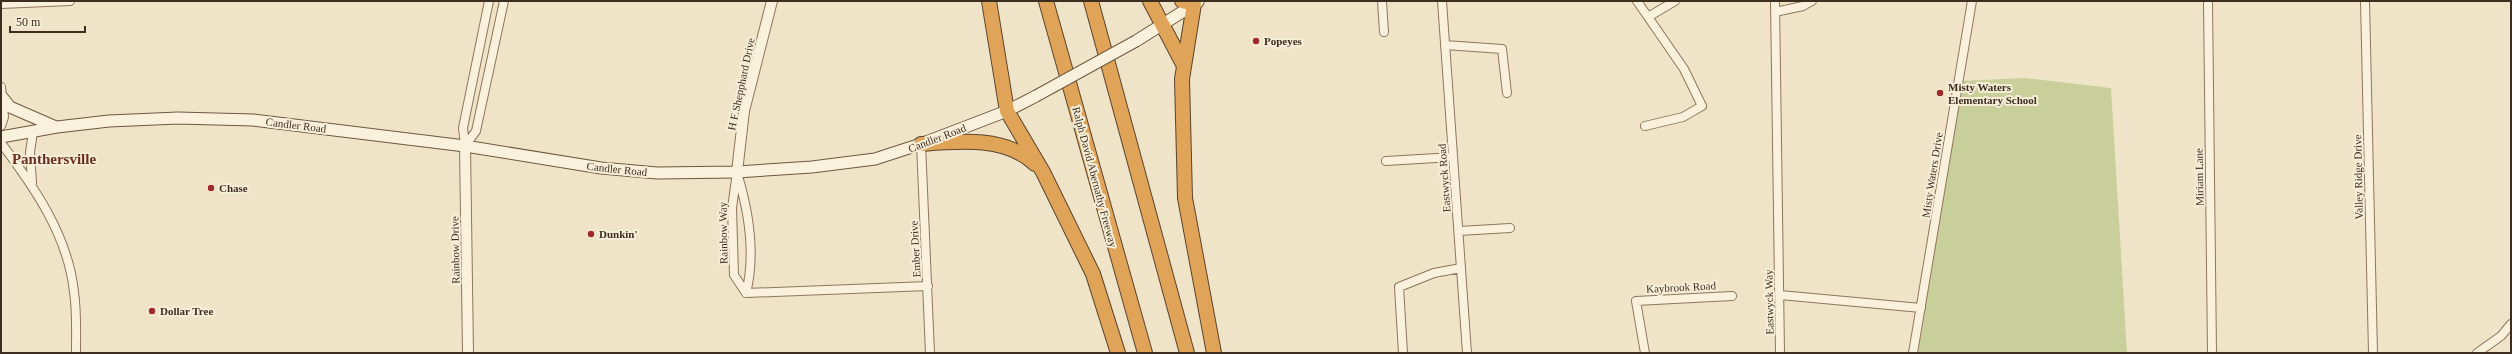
<svg xmlns="http://www.w3.org/2000/svg" width="2512" height="354" font-family="Georgia,serif">
	<style>
		.green { fill: #c9cf9b }
		.lines { fill: none; stroke-linecap: round; stroke-linejoin: round }
		.minor-casing { stroke: #8d765c; stroke-width: 10 }
		.tertiary-casing { stroke: #8d765c; stroke-width: 12 }
		.secondary-casing { stroke: #6f573f; stroke-width: 13 }
		.motorway-casing { stroke: #5b4430; stroke-width: 16 }
		.minor { stroke: #faf1dc; stroke-width: 8 }
		.tertiary { stroke: #faf1dc; stroke-width: 10 }
		.secondary { stroke: #faf1dc; stroke-width: 11 }
		.motorway { stroke: #e0a458; stroke-width: 14 }
		.secondary-bridge-casing { stroke: #6f573f; stroke-width: 13; stroke-linecap: butt }
		.secondary-bridge { stroke: #faf1dc; stroke-width: 11 }
		.poi-dot { fill: #9e2a2b; stroke: #f7eed8; stroke-width: 1.5 }
		.labels { text-anchor: middle; dominant-baseline: central; stroke-width: 4; stroke-linejoin: round; paint-order: stroke }
		.poi-label { font-size: 11px; font-weight: bold; fill: #3d2e20; stroke: #f7eed8; text-anchor: start }
		.street-label { font-size: 11px; fill: #3d2e20; stroke: #f7eed8 }
		.district-label { font-size: 15px; font-weight: bold; fill: #6b2e1e; stroke: #f7eed8 }
	</style>
	<rect width="100%" height="100%" fill="#f0e4c8"/>
	<path class="green" d="M2025,78L2111,88L2127,353H1918L1960,81Z"/>
	<g class="lines">
		<defs>
			<path id="minor" d="M1382,1L1384,32
				M1442,1L1467,353
				M1637,1L1684,69L1702,106L1683,117L1645,126
				M1775,1L1780,353
				M2208,1L2212,353
				M2365,1L2373,353
				M1,4L70,1
				M1775,12L1803,6L1812,1
				M1648,17L1675,1
				M1445,45L1502,49L1507,93
				M1,87L4,117L1,126
				M1,143C34,187 68,235 74,292C77,312 76,333 76,353
				M921,144L930,353
				M465,146L476,131L504,1
				M465,146L463,128L489,1
				M1386,161L1453,157
				M737,172L732,208L734,275L746,293
				M738,176C749,213 756,254 746,293
				M32,183L30,152L33,132
				M1459,231L1510,228
				M746,293L928,286
				M1780,295L1921,308
				M1403,353L1399,287L1434,273L1461,268
				M1645,353L1636,301L1732,296
				M1913,353L1972,1
				M2477,353L2501,336L2511,324"/>
			<path id="tertiary" d="M465,146L468,353
				M737,172L744,111L772,1"/>
			<path id="secondary" d="M1136,41L1198,2
				M2,97L10,107L56,127
				M1,137L57,127L109,121L178,118L253,120L465,146L601,168L657,173L737,172L812,167L875,159L921,144L1007,111L1036,96"/>
			<path id="motorway" d="M989,1L1007,111L1043,172L1093,274L1118,353
				M1046,1L1145,353
				M1091,1L1187,353
				M1150,1L1183,64
				M1182,1L1194,4L1182,79L1185,198L1214,353
				M921,144C958,141 1006,136 1035,164"/>
		</defs>
		<use href="#minor" class="minor-casing"/>
		<use href="#tertiary" class="tertiary-casing"/>
		<use href="#secondary" class="secondary-casing"/>
		<use href="#motorway" class="motorway-casing"/>
		<use href="#minor" class="minor"/>
		<use href="#tertiary" class="tertiary"/>
		<use href="#secondary" class="secondary"/>
		<use href="#motorway" class="motorway"/>
		<defs>
			<path id="secondary-bridge" d="M1036,96L1136,41"/>
		</defs>
		<use href="#secondary-bridge" class="secondary-bridge-casing"/>
		<use href="#secondary-bridge" class="secondary-bridge"/>
	</g>
	<g class="poi-dot">
		<circle cx="1256" cy="41" r="4"/>
		<circle cx="1940" cy="93" r="4"/>
		<circle cx="211" cy="188" r="4"/>
		<circle cx="591" cy="234" r="4"/>
		<circle cx="152" cy="311" r="4"/>
	</g>
	<g class="labels">
		<g class="poi-label">
			<text x="1264" y="41">Popeyes</text>
			<text x="1948" y="87">Misty Waters<tspan x="1948" dy="13">Elementary School</tspan></text>
			<text x="219" y="188">Chase</text>
			<text x="599" y="234">Dunkin'</text>
			<text x="160" y="311">Dollar Tree</text>
		</g>
		<g class="street-label">
			<text transform="translate(741 84) rotate(-78)">H F Shepphard Drive</text>
			<text transform="translate(296 125) rotate(7)">Candler Road</text>
			<text transform="translate(937 138) rotate(-21)">Candler Road</text>
			<text transform="translate(617 169) rotate(6)">Candler Road</text>
			<text transform="translate(1932 175) rotate(-81)">Misty Waters Drive</text>
			<text transform="translate(1095 177) rotate(75)">Ralph David Abernathy Freeway</text>
			<text transform="translate(2199 177) rotate(-91)">Miriam Lane</text>
			<text transform="translate(2358 177) rotate(-91)">Valley Ridge Drive</text>
			<text transform="translate(1444 178) rotate(-94)">Eastwyck Road</text>
			<text transform="translate(723 233) rotate(-91)">Rainbow Way</text>
			<text transform="translate(915 249) rotate(-93)">Ember Drive</text>
			<text transform="translate(455 250) rotate(-91)">Rainbow Drive</text>
			<text transform="translate(1681 287) rotate(-3)">Kaybrook Road</text>
			<text transform="translate(1769 302) rotate(-91)">Eastwyck Way</text>
		</g>
		<g class="district-label">
			<text x="54" y="159">Panthersville</text>
		</g>
	</g>
	<rect width="2512" height="354" fill="none" stroke="#3d2e20" stroke-width="4"/>
	<path d="M10 26v6h75v-6" fill="none" stroke="#3d2e20" stroke-width="2"/>
	<text x="16" y="26" font-size="12" fill="#3d2e20" stroke="#f7eed8" stroke-width="3" paint-order="stroke">50 m</text>
</svg>
